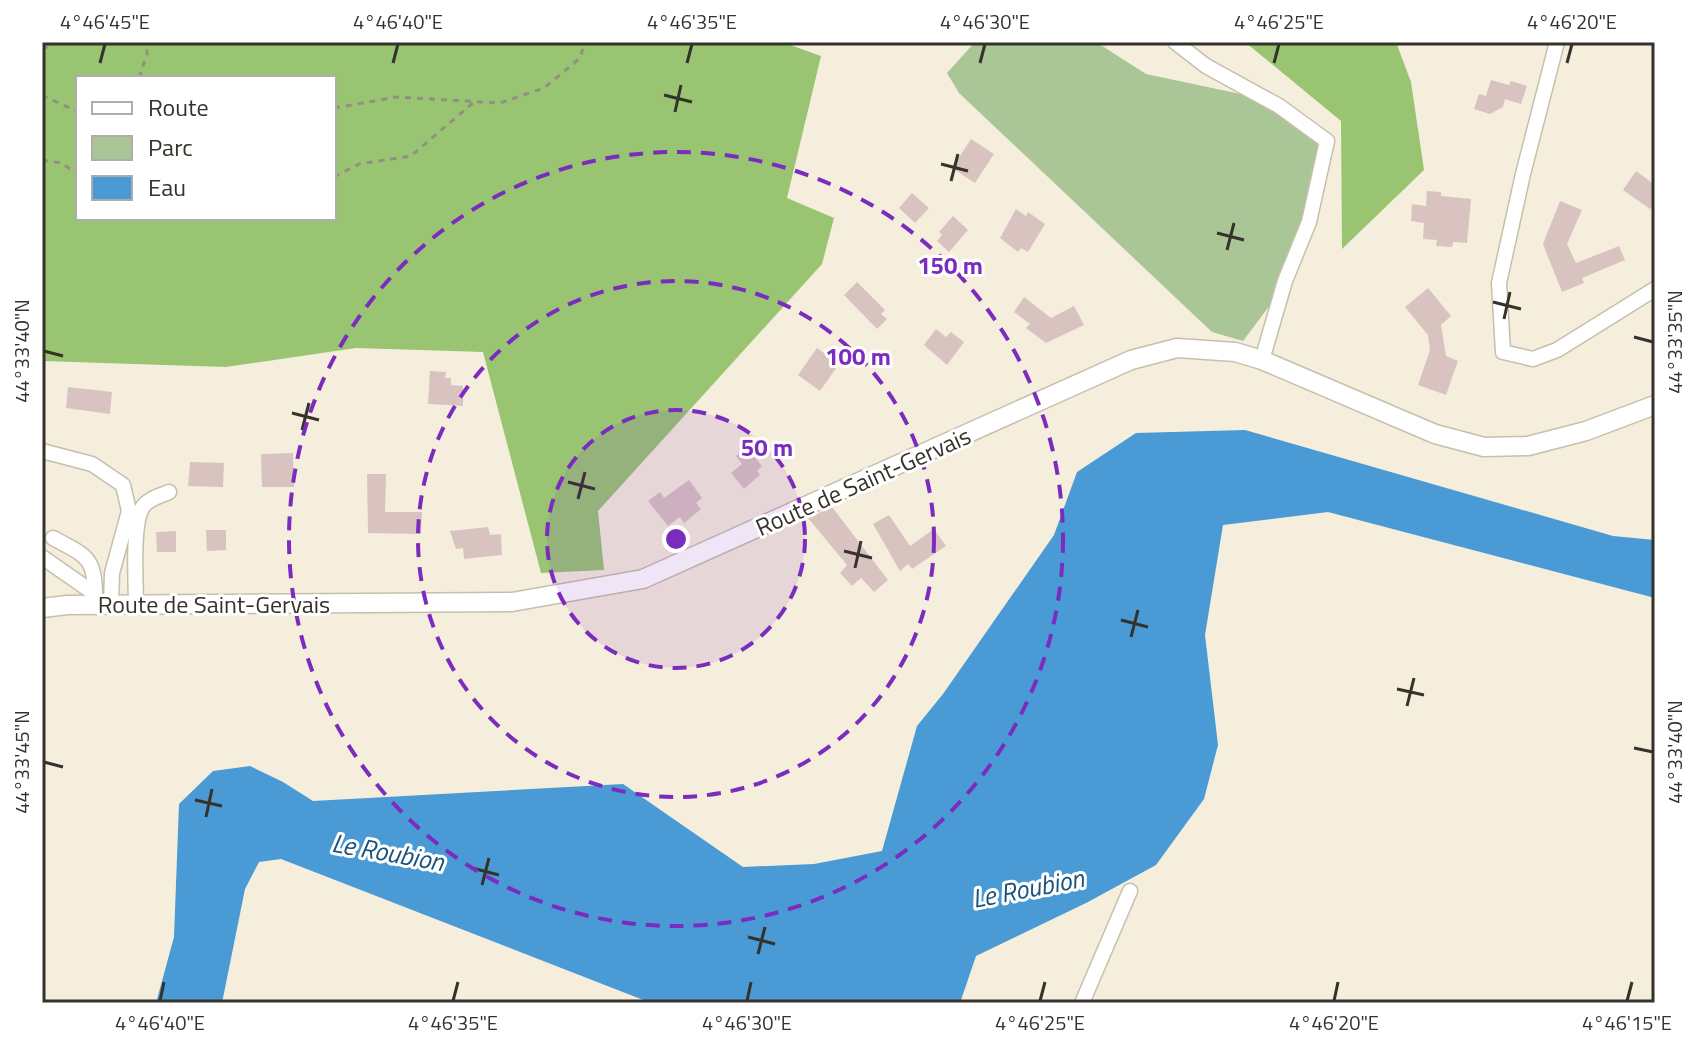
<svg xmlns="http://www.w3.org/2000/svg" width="1697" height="1045" font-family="'Titillium Web',sans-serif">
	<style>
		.green { fill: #abc696 }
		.forest { fill: #99c573; fill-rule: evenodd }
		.water { fill: #4a9ad6 }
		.building { fill: #d9c3c1 }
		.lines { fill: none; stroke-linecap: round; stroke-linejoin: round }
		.minor-casing { stroke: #c6bfae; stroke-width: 17 }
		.tertiary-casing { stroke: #c6bfae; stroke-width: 21 }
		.path { stroke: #948f83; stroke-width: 3; stroke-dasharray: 6 6; stroke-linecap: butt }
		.minor { stroke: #fff; stroke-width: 14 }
		.tertiary { stroke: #fff; stroke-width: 18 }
		.ticks { fill: none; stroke: #35322b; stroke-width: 3 }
		.ring { fill: none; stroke: #7b2cbf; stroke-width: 4; stroke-dasharray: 14 10 }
		.labels { text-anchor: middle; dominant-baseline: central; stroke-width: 6; stroke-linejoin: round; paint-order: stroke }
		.street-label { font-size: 24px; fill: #35322b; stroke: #fff }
		.water-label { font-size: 26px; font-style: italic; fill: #19537b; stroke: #fff }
		.centre { fill: #7b2cbf; stroke: #fff; stroke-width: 4 }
		.ring-label { font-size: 24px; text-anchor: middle; font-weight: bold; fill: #7b2cbf; stroke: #fff; stroke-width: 6; stroke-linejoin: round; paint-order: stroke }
		.neatline { fill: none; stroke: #35322b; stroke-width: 3 }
		.ticks-label { font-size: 20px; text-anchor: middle; fill: #35322b }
	</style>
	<rect width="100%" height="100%" fill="#f5eedc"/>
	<path class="green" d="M975,42H1096L1146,74L1269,100L1317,139L1319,172L1280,292L1243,341L1212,332L959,93L947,73Z"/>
	<path class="forest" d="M42,42H782L821,56L787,198L834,218L822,264L598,511L604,570L541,573L483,352L356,348L226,367L42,361ZM78,78H334V218H78Z
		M1245,42H1396L1411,82L1424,170L1342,249L1341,121Z"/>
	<path class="water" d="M1245,430L1613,536L1655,540V598L1328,512L1223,525L1205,635L1218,745L1204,799L1156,865L1088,902L976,956L960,1003H651L281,859L259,862L245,889L222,1003H156L174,937L179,804L213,771L250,766L283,782L313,801L623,784L743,867L814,864L882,851L917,726L943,694L1054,535L1077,472L1136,433Z"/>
	<path class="building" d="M1491,80L1509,85L1511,81L1527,86L1521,104L1505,99L1503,107L1490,114L1474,109L1479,94L1486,96Z
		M971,139L994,154L975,183L952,168Z
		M1636,171L1655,185V202L1650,209L1623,190Z
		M1427,191L1441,192V196L1471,199L1467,243L1453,242L1452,247L1436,246L1437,240L1423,239L1424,223L1411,221L1412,204L1426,206Z
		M912,193L929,208L915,223L899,208Z
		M1560,201L1582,210L1567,244L1576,263L1619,246L1625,260L1582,278L1584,283L1562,292L1543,244Z
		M1016,209L1026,216L1028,212L1045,224L1028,252L1021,248L1018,252L1000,238Z
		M953,216L968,230L949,252L937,241L942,235L939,232Z
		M857,282L885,310L881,314L887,319L877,329L844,295Z
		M1428,288L1451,316L1441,325L1446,356L1458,361L1446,395L1418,385L1430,350L1428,335L1405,307Z
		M1024,297L1051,318L1074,306L1084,325L1046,343L1026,328L1030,324L1014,312Z
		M936,329L946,337L951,332L964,342L947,365L924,345Z
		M817,348L839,364L820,391L798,375Z
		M430,371L446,372L445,378H451V385L463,386V406L428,404Z
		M68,387L112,392L110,414L66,408Z
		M747,448L762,466L757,471L760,475L744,489L731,473L742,464L736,456Z
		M293,453L294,487H262L261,454Z
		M190,462L224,463L223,487L188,486Z
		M367,474H386L385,512H422L421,534L368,533Z
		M689,480L702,498L696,503L701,509L684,523L680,517L668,526L648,501L660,492L664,498Z
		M832,507L888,580L874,592L861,578L852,586L840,573L847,565L808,518Z
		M889,515L910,546L934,529L946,546L912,569L908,564L900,571L873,524Z
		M488,527L490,535L501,534L502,555L464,559L463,548L456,549L450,531Z
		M206,530H226V550L207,551Z
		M176,531V552H157L156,532Z"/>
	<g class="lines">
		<defs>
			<path id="minor" d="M1175,42L1206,66L1279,106L1327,141L1309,222L1285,281L1262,360
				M1557,42L1523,174L1499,283L1503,352L1533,359L1557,350L1655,289
				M42,451L92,464L123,485L129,511L112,573L111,605
				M53,538C84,555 95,556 95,594
				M42,557L95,594L97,601
				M136,605C136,583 132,526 142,508C147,499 160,496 169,492
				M1082,1003L1130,891"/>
			<path id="tertiary" d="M42,608L67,605L512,602L643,579L1131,360L1177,348L1235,352L1262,360L1435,434L1484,447L1528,446L1586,431L1655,405"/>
		</defs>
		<use href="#minor" class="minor-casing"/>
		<use href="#tertiary" class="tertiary-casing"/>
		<path class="path" d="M42,49L61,42
			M139,78L147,54V42
			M42,95L78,112
			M334,108L397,97L500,103L544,88L579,59L586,42
			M42,160L61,163L78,174
			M334,177L359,164L411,156L474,102"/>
		<use href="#minor" class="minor"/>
		<use href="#tertiary" class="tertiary"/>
	</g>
	<path class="ticks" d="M100,63L105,44M393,63L398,44M687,63L692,44M980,63L985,44M1274,63L1279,44M1567,63L1572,44M664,95L692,102M675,112L681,85M941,164L968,171M951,181L958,154M1217,233L1244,240M1227,250L1234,223M1493,302L1521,309M1504,319L1510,292M1634,337L1653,342M44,351L63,356M292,413L319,420M302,430L309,403M568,482L595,489M578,499L585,472M844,551L872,558M855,568L861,541M1121,620L1148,627M1131,637L1138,610M1397,689L1424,695M1407,706L1414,678M1634,748L1653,752M44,762L63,767M195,800L222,806M206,817L212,789M472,868L499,875M482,885L489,858M748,937L775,944M758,954L765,927M160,1001L164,982M453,1001L458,982M747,1001L751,982M1040,1001L1045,982M1334,1001L1338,982M1627,1001L1632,982"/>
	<circle cx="676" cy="539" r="129" fill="#7b2cbf" fill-opacity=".12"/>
	<g class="ring">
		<circle cx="676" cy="539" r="129"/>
		<circle cx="676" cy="539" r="258"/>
		<circle cx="676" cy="539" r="387"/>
	</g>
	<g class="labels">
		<g class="street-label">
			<text transform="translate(863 481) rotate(-24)">Route de Saint-Gervais</text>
			<text x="214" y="604">Route de Saint-Gervais</text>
		</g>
		<g class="water-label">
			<text transform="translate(388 852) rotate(10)">Le Roubion</text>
			<text transform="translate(1028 888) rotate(-11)">Le Roubion</text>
		</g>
	</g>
	<circle cx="676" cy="539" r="12" class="centre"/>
	<g class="ring-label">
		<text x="950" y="274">150 m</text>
		<text x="858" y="365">100 m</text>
		<text x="767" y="456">50 m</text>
	</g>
	<rect width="1697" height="1045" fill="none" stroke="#ffffff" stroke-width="88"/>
	<rect x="76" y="76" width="260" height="144" fill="#ffffff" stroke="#aeadaa" stroke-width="2"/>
	<rect x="92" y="102" width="40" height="12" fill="#ffffff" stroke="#aeadaa" stroke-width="2"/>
	<text x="148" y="116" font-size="24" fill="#35322b">Route</text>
	<rect x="92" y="136" width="40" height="24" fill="#abc696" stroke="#aeadaa" stroke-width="2"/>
	<text x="148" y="156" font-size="24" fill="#35322b">Parc</text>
	<rect x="92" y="176" width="40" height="24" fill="#4a9ad6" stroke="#aeadaa" stroke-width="2"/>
	<text x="148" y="196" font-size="24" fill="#35322b">Eau</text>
	<rect x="44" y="44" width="1609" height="957" class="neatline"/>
	<g class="ticks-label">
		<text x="105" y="29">4°46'45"E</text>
		<text x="398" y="29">4°46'40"E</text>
		<text x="692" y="29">4°46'35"E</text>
		<text x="985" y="29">4°46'30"E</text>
		<text x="1279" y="29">4°46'25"E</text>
		<text x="1572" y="29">4°46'20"E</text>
		<text transform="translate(1675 342) rotate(-90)" y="7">44°33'35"N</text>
		<text transform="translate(22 351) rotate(-90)" y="7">44°33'40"N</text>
		<text transform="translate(1675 752) rotate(-90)" y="7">44°33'40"N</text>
		<text transform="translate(22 762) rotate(-90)" y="7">44°33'45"N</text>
		<text x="160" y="1030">4°46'40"E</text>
		<text x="453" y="1030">4°46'35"E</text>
		<text x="747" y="1030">4°46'30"E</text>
		<text x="1040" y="1030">4°46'25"E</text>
		<text x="1334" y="1030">4°46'20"E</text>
		<text x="1627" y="1030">4°46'15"E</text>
	</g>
</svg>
